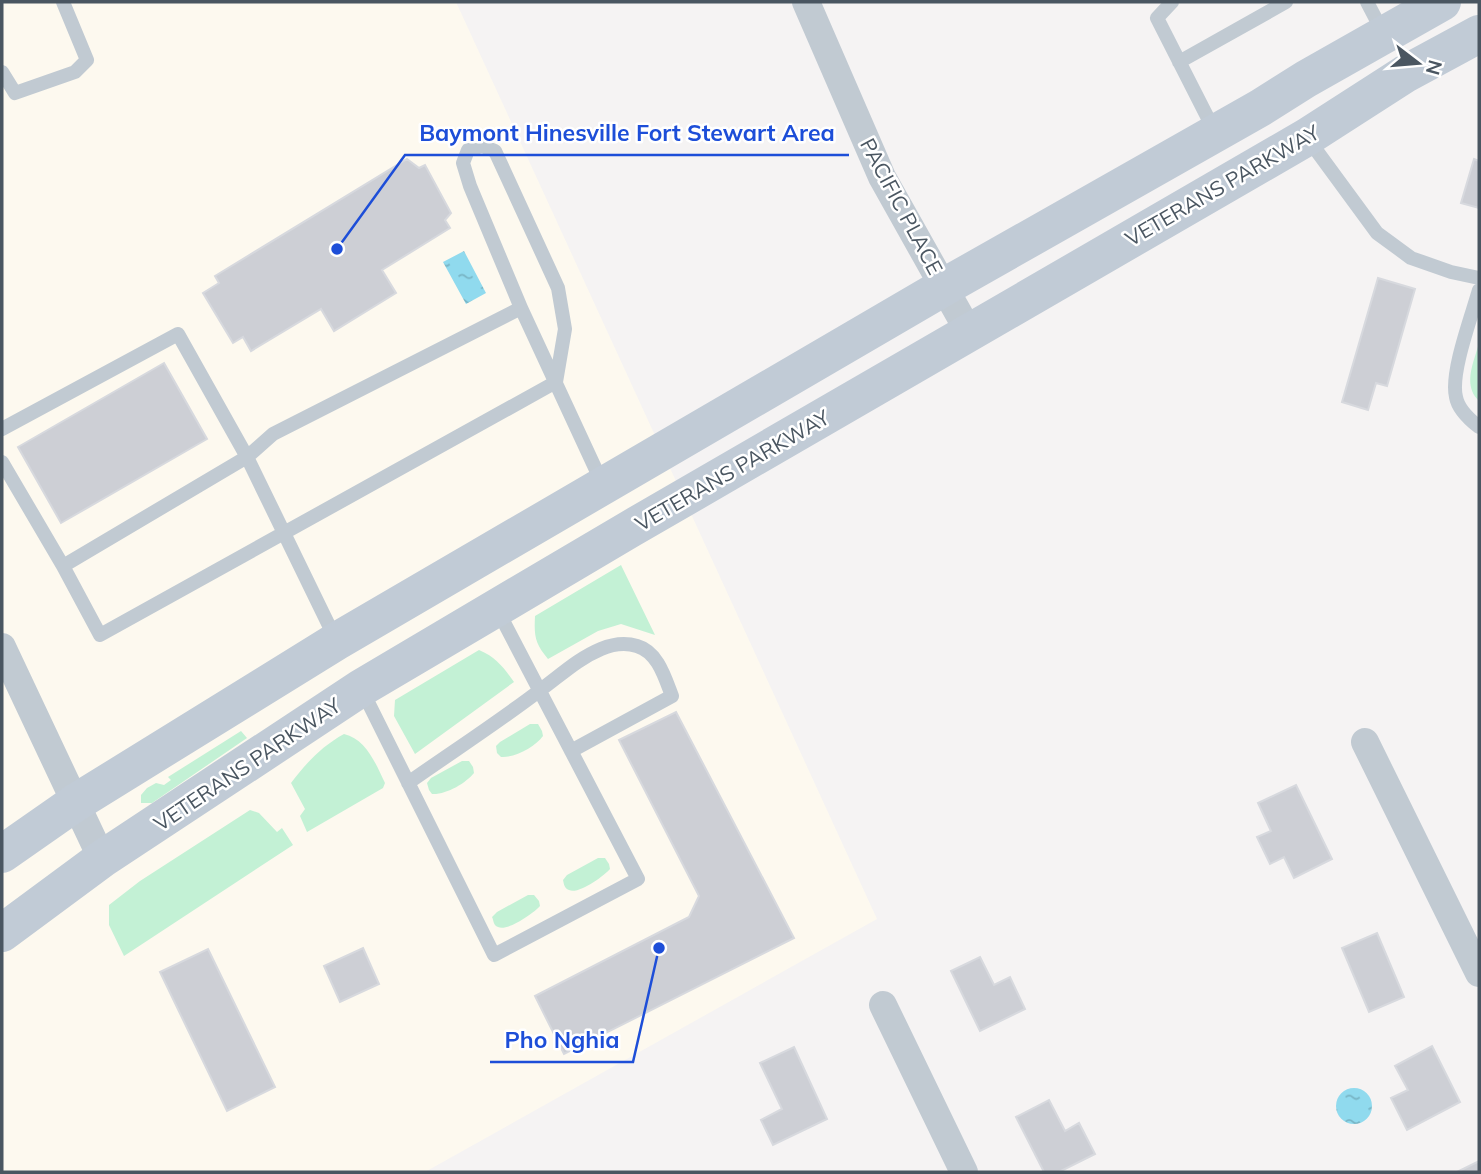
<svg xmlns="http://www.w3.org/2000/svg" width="1481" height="1174" font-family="Mulish,sans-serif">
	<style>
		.commercial { fill: #fdf9ef }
		.green { fill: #c3f1d5 }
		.water { fill: url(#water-ripples) }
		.building { fill: #cdcfd5; stroke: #d7d9de; stroke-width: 2 }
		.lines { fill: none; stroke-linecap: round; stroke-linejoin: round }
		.lane { stroke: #c1cad2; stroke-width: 14 }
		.street { stroke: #c1cad2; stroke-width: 28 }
		.secondary { stroke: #c1cbd6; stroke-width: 38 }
		.labels { text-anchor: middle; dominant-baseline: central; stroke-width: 5; stroke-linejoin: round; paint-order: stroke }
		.street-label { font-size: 21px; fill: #4a5661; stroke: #fff }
		.leader { fill: none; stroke: #1d4ed8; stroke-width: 2.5 }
		.callout-dot { fill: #1d4ed8; stroke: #fff; stroke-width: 2.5 }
		.callout-label { font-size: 23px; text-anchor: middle; font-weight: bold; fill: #1d4ed8; stroke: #fff; stroke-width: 5; stroke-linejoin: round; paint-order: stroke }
	</style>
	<defs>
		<pattern id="water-ripples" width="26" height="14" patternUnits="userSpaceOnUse" patternTransform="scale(1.75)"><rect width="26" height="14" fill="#90daee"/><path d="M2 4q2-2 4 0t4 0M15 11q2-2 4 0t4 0" fill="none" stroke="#78b4c4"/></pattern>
	</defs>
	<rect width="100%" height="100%" fill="#f5f3f3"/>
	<path class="commercial" d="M2,2H456L877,919L425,1172H2Z"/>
	<path class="green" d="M1479,343V401C1462,385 1474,362 1479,343Z
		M621,565L655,635L621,624L598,631L548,659C535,643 534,637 535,616Z
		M479,650C496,657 504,668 514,682L415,754L394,716L395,700Z
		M530,724H538L542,731L543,736C535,747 515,758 501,757L497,753L496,746L500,742Z
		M241,731L247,738L152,803H141V795L147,788L156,783L164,785L171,780L168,777Z
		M344,734C366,739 376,764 385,783L383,788L307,832L300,816L305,809L291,783C306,763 322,746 344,734Z
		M462,761H469L473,767L474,773C466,783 446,795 432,794L429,790L427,783L431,778Z
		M250,810L259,813L277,832L282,828L293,845L124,956L109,925V905L140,881Z
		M598,858H605L609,864L610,869C604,876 578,895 569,890C564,888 564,884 563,880L567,875Z
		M528,895H534L539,901L540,906C534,913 507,932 498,927C493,925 494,921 492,917L497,912Z"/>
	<path class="water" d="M464,251L486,293L466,304L443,262Z
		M1336 1106a18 18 0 1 1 36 0a18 18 0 1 1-36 0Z"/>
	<path class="building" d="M407,159L419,168L425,165L451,213L445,220L450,228L382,270L396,293L334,331L321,309L251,351L243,337L233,343L203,293L219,283L215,276Z
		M1474,159L1479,161V208L1461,203Z
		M1378,278L1415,289L1387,386L1376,383L1368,410L1342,402Z
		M164,363L207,439L61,523L18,447Z
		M676,712L794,938L564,1054L535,996L689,917L699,896L619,740Z
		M1296,785L1332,859L1294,878L1284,857L1270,864L1257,837L1271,831L1258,803Z
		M1377,933L1404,997L1369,1012L1342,948Z
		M363,948L379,984L340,1002L324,966Z
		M208,949L275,1087L227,1111L160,972Z
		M980,957L994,985L1010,977L1025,1009L980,1031L951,971Z
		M1432,1046L1460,1102L1407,1130L1391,1098L1408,1090L1395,1066Z
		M794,1047L827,1119L773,1145L761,1120L782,1109L760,1063Z
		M1049,1100L1065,1131L1079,1123L1095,1154L1059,1172H1044L1016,1117Z
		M1479,1161V1172H1457Z"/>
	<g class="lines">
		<path class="lane" d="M1172,2L1157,18L1215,132
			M1367,2L1378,23L1382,35
			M1179,62L1286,2
			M2,72L15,93L75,72L87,60L63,2
			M1308,139L1377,233L1411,258L1451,272L1479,278
			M1479,290C1472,315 1450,373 1456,397C1458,409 1470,420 1479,427
			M521,308L470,186L463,163L468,150L482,146L495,151L558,288L565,329L556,382
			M556,382L100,635L63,566L247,457L273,434L521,308L603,485
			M2,429L178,334L247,457L336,640
			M2,462L63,566
			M362,690L494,955L638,879L497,609
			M408,783C452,752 497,723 539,691C560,676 577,659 601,649C613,644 624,642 637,646C658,652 665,678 672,696L571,751"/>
		<path class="street" d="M806,2L882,177L969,332
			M2,647L102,859
			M1365,742L1479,973
			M883,1005L964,1172"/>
		<path class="secondary" d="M2,854L75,803L337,641L944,287L1260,108L1306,79L1442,2
			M2,933L102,859L361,688L630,529L1307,137L1405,74L1479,34"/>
	</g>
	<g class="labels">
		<g class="street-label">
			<text transform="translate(1222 185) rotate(-30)">VETERANS PARKWAY</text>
			<text transform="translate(902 206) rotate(62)">PACIFIC PLACE</text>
			<text transform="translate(732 470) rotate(-30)">VETERANS PARKWAY</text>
			<text transform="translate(247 764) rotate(-34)">VETERANS PARKWAY</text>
		</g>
	</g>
	<path class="leader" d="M337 249L405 155H849M659 948L633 1062H490"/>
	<g class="callout-dot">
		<circle cx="337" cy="249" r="7"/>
		<circle cx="659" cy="948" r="7"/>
	</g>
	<g class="callout-label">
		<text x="627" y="141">Baymont Hinesville Fort Stewart Area</text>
		<text x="562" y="1048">Pho Nghia</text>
	</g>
	<rect width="1481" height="1174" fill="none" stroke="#4a5661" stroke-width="7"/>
	<g transform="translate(1418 63) rotate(106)" stroke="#ffffff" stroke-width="5" paint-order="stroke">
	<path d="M0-5L12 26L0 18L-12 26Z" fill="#4a5661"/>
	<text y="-10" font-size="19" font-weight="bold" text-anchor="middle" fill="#4a5661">N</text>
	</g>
</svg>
